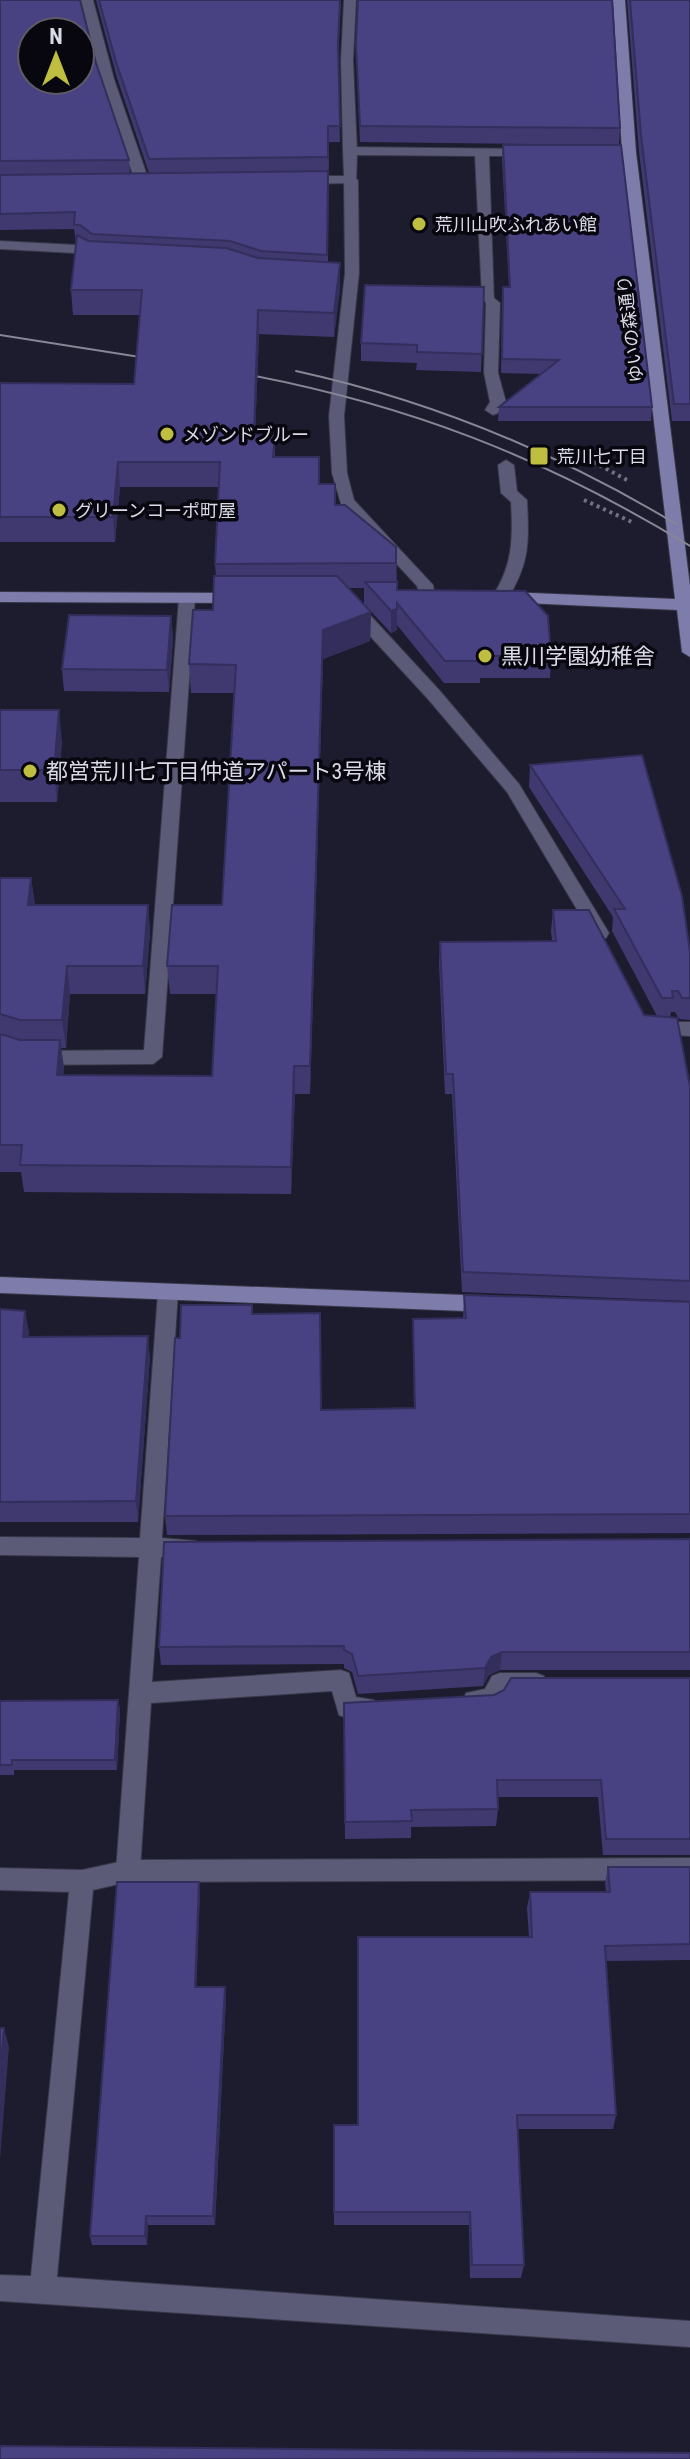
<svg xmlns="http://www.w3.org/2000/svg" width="690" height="2459" font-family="'Roboto Condensed','Noto Sans JP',sans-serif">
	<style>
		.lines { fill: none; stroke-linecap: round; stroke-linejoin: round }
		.lane-casing { stroke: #373748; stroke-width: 2 }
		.street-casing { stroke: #373748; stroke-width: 2 }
		.secondary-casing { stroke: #373748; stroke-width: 2 }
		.path { stroke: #727282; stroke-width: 4; stroke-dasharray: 3 4; stroke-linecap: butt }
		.lane { fill: #5b5a77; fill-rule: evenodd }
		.street { fill: #5b5a77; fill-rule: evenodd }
		.secondary { fill: #7e7cab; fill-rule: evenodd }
		.tram { stroke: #868695; stroke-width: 2 }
		.wall { fill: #3f3970 }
		.shaded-wall { fill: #332e5b }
		.building { fill: #494282; stroke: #332e5b; stroke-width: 2; fill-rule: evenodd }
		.poi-dot { fill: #c0be41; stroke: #08070f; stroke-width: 3 }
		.labels { text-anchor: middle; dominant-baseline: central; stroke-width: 7; stroke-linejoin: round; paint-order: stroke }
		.far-poi-label { font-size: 18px; fill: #dadae7; stroke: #08070f; text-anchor: start }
		.far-street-label { font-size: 18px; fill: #dadae7; stroke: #08070f }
		.poi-label { font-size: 22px; fill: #dadae7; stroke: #08070f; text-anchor: start }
	</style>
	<rect width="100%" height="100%" fill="#1d1c2e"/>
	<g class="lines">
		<defs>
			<path id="lane" d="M81,0H93L114,79L149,181L147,184L135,181L100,79Z
				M344,0H356L353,60L357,151L350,155L343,151L341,60Z
				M351,176L358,180L359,273L344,416L347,473L354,500L433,585L435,596L427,601L421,600L417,586L341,504L332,473L329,416L345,273L344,180Z
				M0,241L77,245L104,259L97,263L85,261L74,253L0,249Z
				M489,294L500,303L498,373L506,402L498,413L493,415L485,410L490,402L484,373L486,303L482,298Z
				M506,460L514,465L517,491L527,500C529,543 530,564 506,601L500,602L492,597C513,565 513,539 511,502L501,493L498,465Z
				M187,593L195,598L162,1057L153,1064L24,1065L0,1058V1044L24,1051L144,1050L179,598Z
				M352,601L358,602L440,691L519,784L609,933L606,938H594L507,792L428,699L346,610V602Z
				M654,1022H690V1036L647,1034L645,1029L647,1024Z
				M168,1284L175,1286L178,1292L162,1538L196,1541L199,1548L196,1555L161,1557L152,1682L341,1670L349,1673L356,1697L374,1700L377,1707L374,1714C363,1719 350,1720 339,1715L332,1691L151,1703L140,1871L136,1879L128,1882L120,1879L116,1871L139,1557L0,1555V1537L140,1538L158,1292L161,1286Z
				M500,1673H536L544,1676L547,1683L544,1690L507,1693L500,1706L474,1710L466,1707L463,1700L466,1693L485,1689L492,1676Z"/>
			<path id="street" d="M350,147L534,149L536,152L529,156H489L494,301L489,302L482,298L475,156L357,155L356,183L303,184L296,180L303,176H344L343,151Z
				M690,1858V1880L128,1882L93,1890L57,2277L690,2321V2347L0,2301V2275L31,2276L69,1892L0,1890V1868L82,1870L128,1860Z"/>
			<path id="secondary" d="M613,0H625L636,152L690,586V657L682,652L677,610L505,602L497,597L505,592L675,599L622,152Z
				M0,592L241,593L249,598L241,603L0,602Z
				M0,1277L490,1296L497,1298L500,1304L497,1310L490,1312L0,1293Z"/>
		</defs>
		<use href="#lane" class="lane-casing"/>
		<use href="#street" class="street-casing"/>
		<use href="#secondary" class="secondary-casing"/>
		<path class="path" d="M575,452L627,480
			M584,500L634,523"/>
		<use href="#lane" class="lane"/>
		<use href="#street" class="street"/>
		<use href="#secondary" class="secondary"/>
		<path class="tram" d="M0,335L159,360
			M296,371C433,401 556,452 676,524
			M234,372C405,403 542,456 690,546"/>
	</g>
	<path class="wall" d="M0,0L96,63L129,160L130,173H149L117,78L96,0H341L338,55L340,142H329L328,263H340V288L334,337L259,334L255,435L275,436V457L320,484L335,505L396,547L397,590L551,656L550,678H480V683H444L397,625V630L391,633L364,604V588H349L371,612L370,641L323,659L310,1094H295L291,1194L24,1192L21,1172H0V878H31L35,905H148L150,933L145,994H70L66,1048H61L64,1068L63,1075L212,1076L217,994H170L167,966L222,905L234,693H191L189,664L213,610L216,576L215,564L219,487H120L115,542H0V383L134,384L140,315H73L71,290L76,242L74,229L0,230Z
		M627,0H690V421H672L639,152Z
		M356,44L620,128L619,145L360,142Z
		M503,145L652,407L651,421H498L499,407L542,374L501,373L502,301L509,287L502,159Z
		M484,287L481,372L416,370L417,363L361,361V343Z
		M171,616L173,638L169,692L64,691L62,669Z
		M0,710L62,741L57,802H0Z
		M530,765L690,952V1020L679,1019L675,1012H671L670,1017L690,1087V1301L462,1292L452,1094H445L439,963L440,942L552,941L551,931L553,910L644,1015L657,1016L612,931L613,917L529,787Z
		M464,1295L690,1302V1533L167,1535L165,1516L252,1314L321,1410L414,1408L413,1319L463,1318Z
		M0,1309L29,1332L28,1337L150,1357L138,1522H0Z
		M690,1539V1670H500L489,1675L483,1686L358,1694L352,1672L344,1668V1664L161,1665L159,1647Z
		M690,1678V1855H603L598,1797H498V1809L496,1826L411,1827V1838L345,1839L344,1703L494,1695Z
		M118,1700L120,1710L117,1770H14V1775H0V1701Z
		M608,1867H690V1960L606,1961L616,2115L613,2129H518L524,2265L521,2278H470L469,2225H334V2125H358L529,1937L527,1908L530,1892H606L605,1883Z
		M200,1893L196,1987L226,1998L215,2225H148L147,2245H92L90,2236Z"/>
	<path class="shaded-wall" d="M340,263V288L334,337V313Z
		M258,310L259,334L254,460V435Z
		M118,462L120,487L115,542L113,517Z
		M397,609V630L391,633V611Z
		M371,612L370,641L323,659L310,1094V1066L323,630Z
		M171,616L173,638L169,692L167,670Z
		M59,710L62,741L57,802L54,770Z
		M31,878L35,907L28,905Z
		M148,905L150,933L145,994L143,966Z
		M67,966L70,994L66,1048L62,1020Z
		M60,1040L64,1068L61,1102L57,1075Z
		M294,1066L295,1094L291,1194V1167Z
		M25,1311L29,1332L27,1358L23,1337Z
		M148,1336L150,1357L138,1522L136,1501Z
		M502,1652L500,1670L489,1675L483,1686L485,1668L491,1657Z
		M118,1700L120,1710L117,1770L115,1760Z
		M199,1882L200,1893L196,1998L195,1987Z
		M225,1987L226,1998L215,2225L213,2216Z
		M4,2028L9,2047L0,2160V2075Z
		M146,2216L148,2225L147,2245L145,2236Z"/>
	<path class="building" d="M0,0H80L96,63L129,160L0,161ZM32,32H80V80H32Z
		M99,0H340L338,44L340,126H328V157L149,159L116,62Z
		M358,0H612L620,128L360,126L356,44Z
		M630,0H690V404H674L641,135Z
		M503,145H621L652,407H499L559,360L502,359L503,287H510Z
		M328,171L327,255L261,251L230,241L92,234L80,225H74L75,212L0,214V175Z
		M77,235L88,241L226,248L258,258L340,263L334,313L258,310L254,435L275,436L273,457H319V484H335V505H345L396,547V563L215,564L220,462H118L113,517H0V383L134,384L142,290H71Z
		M365,285L484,287L482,354L417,352V345L361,343Z
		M214,576H337L371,612L323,630L310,1066H294L291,1167L20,1165L22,1145H0V1034L20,1040H60L57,1075L212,1076L218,966H167L172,905H222L236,665L189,664L193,610H213Z
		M365,582H397V590L525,591L548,616L551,656H481V661H445L397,603V609L391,611Z
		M69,615L171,616L167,670L62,669Z
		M0,710H59L54,770H0Z
		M642,755L682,896L690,952V998H682L678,991H672L673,998H662L614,909H625L530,765Z
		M0,878H31L28,905H148L143,966H67L62,1020H20L0,1014Z
		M553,910H589L644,1015L677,1018L690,1087V1281L463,1272L453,1074H446L440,942L556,941Z
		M464,1295L690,1302V1514L165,1516L175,1338H180L181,1305H252V1314L320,1313L321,1410L415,1408L413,1319L466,1318Z
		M0,1309L25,1311L23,1337L148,1336L136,1501L0,1502Z
		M690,1539V1652H502L491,1657L485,1668L358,1676L352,1654L344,1650V1646L159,1647L164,1542Z
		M511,1678H690V1839H606L601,1780H497L498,1809L411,1810L412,1821L345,1822L344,1703L494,1695L504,1690Z
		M118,1700L115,1760H12V1765H0V1701Z
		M608,1867H690V1944L605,1946L616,2115H517L524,2265H472L470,2212H334V2125H358V1937H532L530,1892H610Z
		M117,1882H199L195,1987H225L213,2216H146L145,2236H90Z
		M0,2028H4L0,2075Z
		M0,2446L690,2453V2459H0Z"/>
	<g class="poi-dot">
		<circle cx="419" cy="224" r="8"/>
		<circle cx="167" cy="434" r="8"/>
		<rect x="529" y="446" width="20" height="20" rx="4"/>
		<circle cx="59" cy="510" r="8"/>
		<circle cx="485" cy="656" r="8"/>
		<circle cx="30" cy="771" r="8"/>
	</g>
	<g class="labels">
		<g class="far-poi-label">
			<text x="435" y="224">荒川山吹ふれあい館</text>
			<text x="183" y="434">メゾンドブルー</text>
			<text x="557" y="456">荒川七丁目</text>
			<text x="75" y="510">グリーンコーポ町屋</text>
		</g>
		<g class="far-street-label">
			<text transform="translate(630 329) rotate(-97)">ゆいの森通り</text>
		</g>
		<g class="poi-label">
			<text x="501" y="656">黒川学園幼稚舎</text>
			<text x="46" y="771">都営荒川七丁目仲道アパート3号棟</text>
		</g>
	</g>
	<g transform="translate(56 56)"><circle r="38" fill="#08070f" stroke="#5c5b65" stroke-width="2"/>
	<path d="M0-6L14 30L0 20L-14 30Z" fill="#c0be41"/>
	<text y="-12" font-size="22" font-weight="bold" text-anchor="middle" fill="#dadae7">N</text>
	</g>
</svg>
